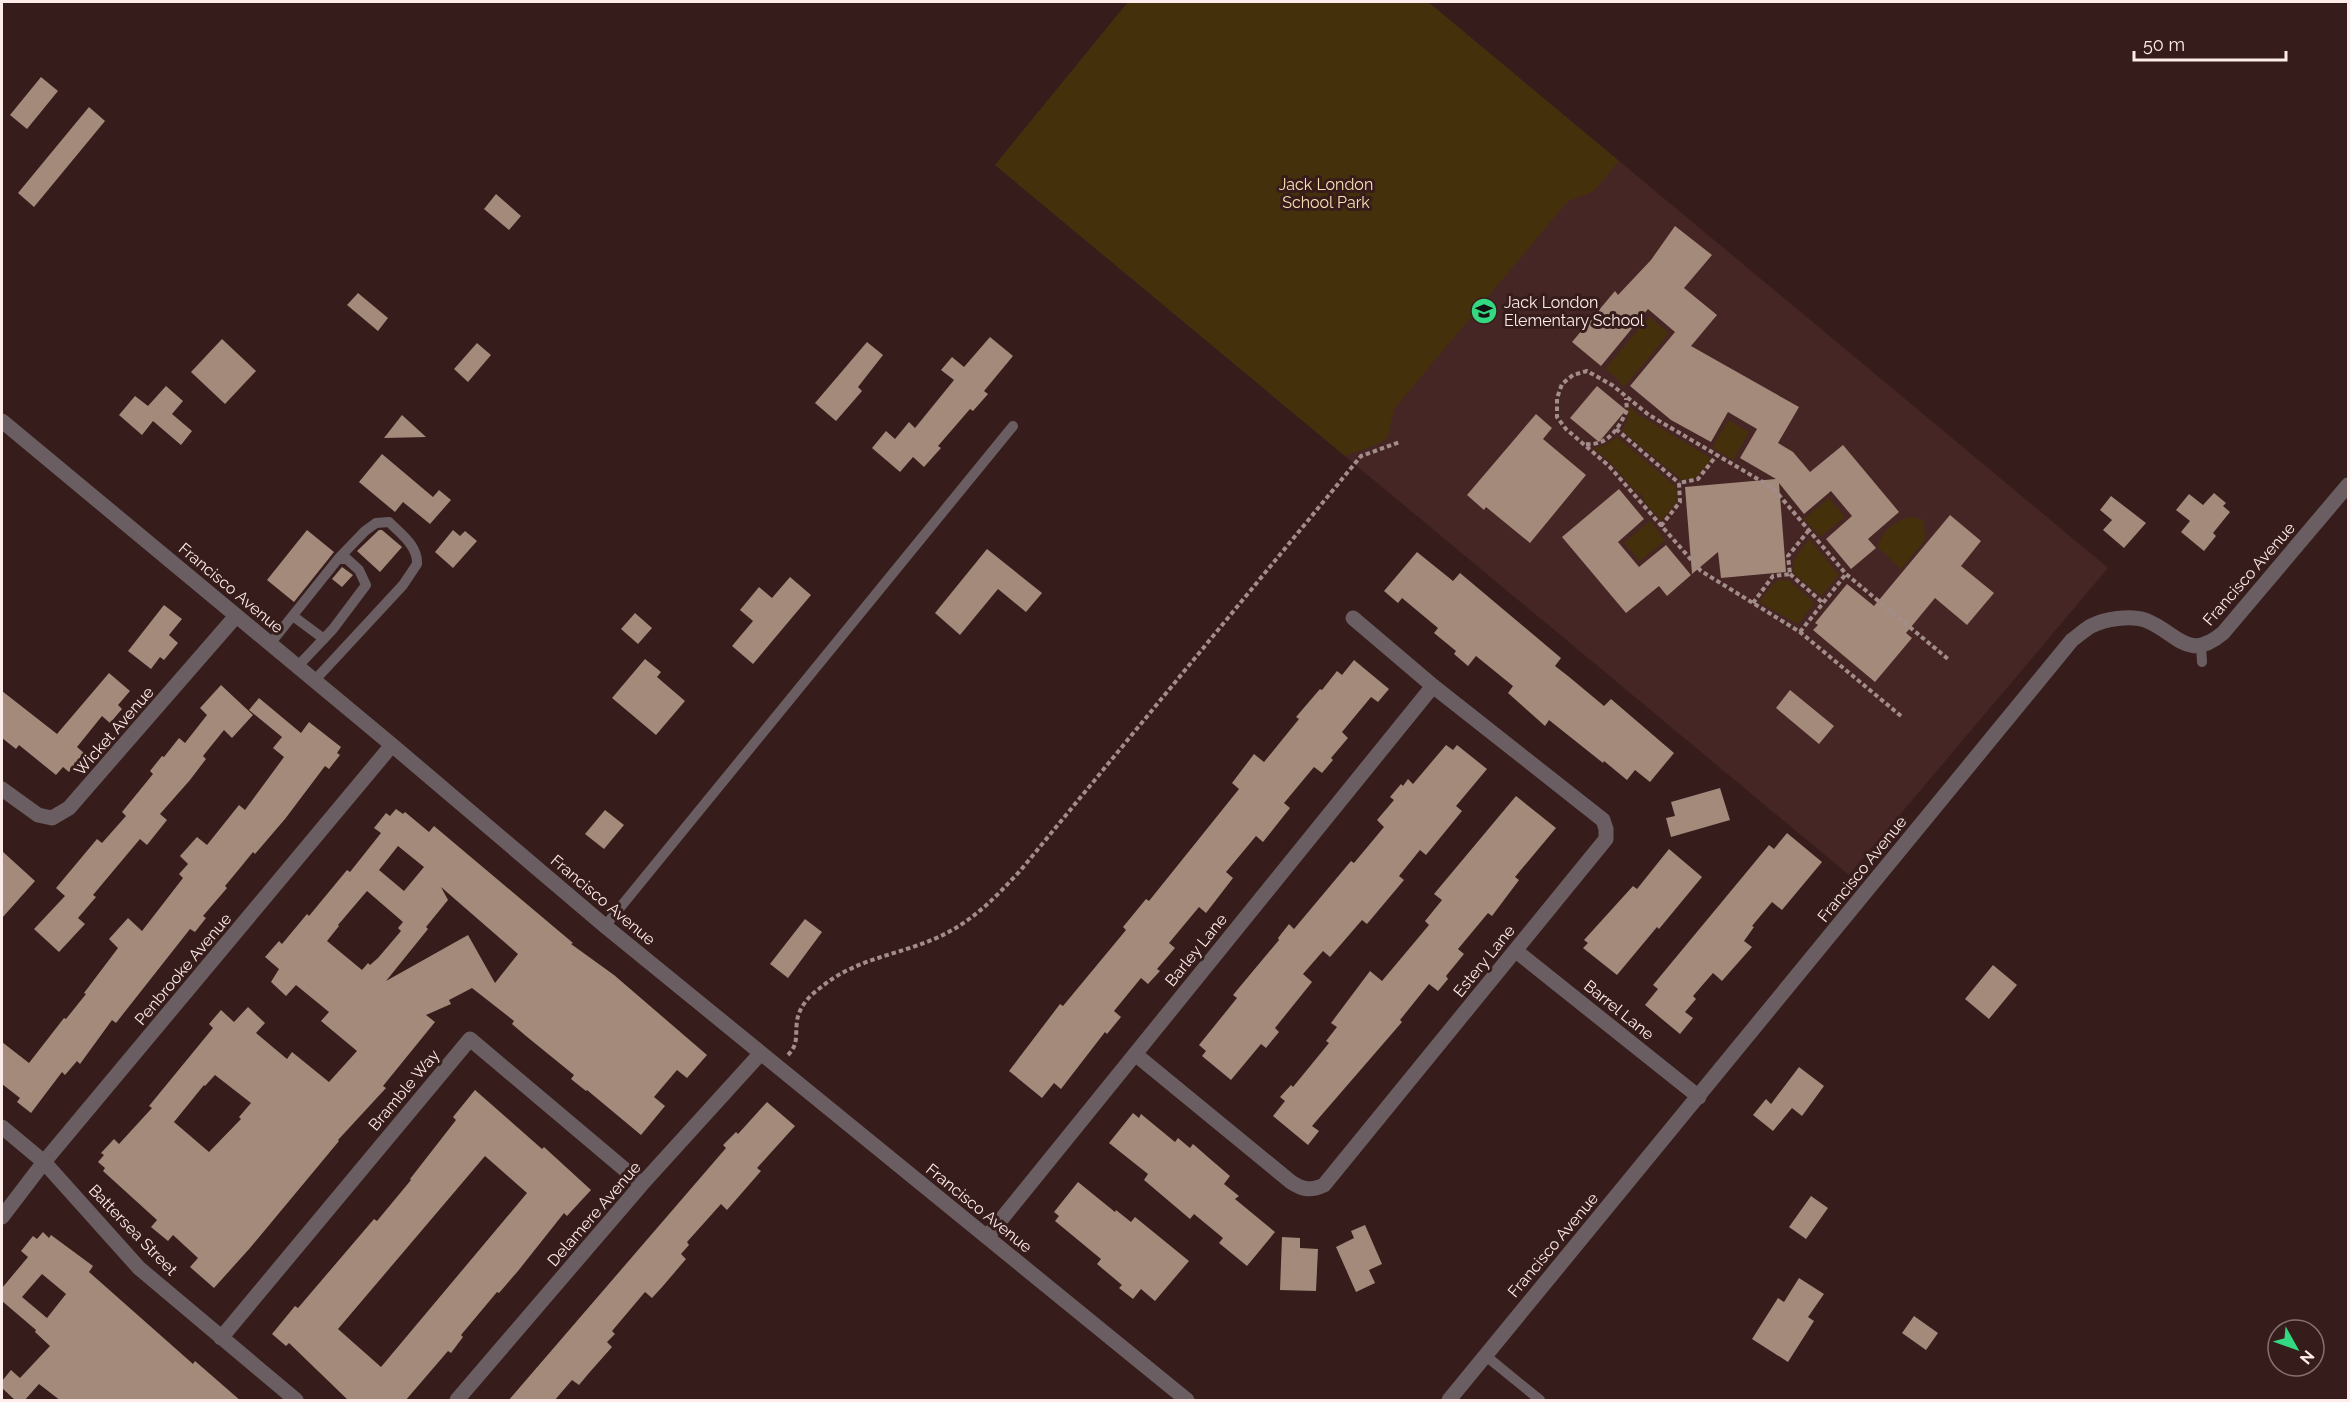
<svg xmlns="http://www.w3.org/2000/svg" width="2350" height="1402" font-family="Raleway,sans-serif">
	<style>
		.built { fill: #462624 }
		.green { fill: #45300c }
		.building { fill: #a48a7b; fill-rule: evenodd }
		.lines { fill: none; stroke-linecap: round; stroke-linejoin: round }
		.path { stroke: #a28d8b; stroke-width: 4; stroke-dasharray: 4.5 3; stroke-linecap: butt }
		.lane { stroke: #6b5e62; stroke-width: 10 }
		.street { stroke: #6b5e62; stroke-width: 15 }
		.labels { text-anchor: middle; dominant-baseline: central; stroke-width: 6; stroke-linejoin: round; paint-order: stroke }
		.park-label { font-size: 16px; fill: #fddfb5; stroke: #361d1b }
		.poi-label { font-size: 16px; fill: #feecea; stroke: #361d1b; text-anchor: start }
		.street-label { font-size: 16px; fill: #feecea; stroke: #361d1b }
	</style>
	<rect width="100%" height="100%" fill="#361d1b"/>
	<path class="built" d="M1128,2H1428L2108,568L1849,875L995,165Z"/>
	<path class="green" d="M1128,2H1428L1619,161L1594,191L1568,201L1394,409L1388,437L1380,443L1345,456L995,165Z
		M1649,317L1669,333L1624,387L1616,377L1605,369Z
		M1629,406L1638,414L1637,416H1641L1712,459L1695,478L1682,480L1622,431L1627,422Z
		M1728,420L1749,432L1733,460L1712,448Z
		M1617,437L1676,487L1677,501L1661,521L1642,499L1644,497L1641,493L1639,495L1609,461L1593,448L1603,446Z
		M1829,498L1845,517L1820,537L1804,519Z
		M1911,517L1921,519L1924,521L1925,540L1901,569L1878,547C1882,530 1894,521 1911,517Z
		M1650,521L1665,540L1640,561L1624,543Z
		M1809,539L1839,575L1821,596L1794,574L1793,561Z
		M1788,580L1815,603L1798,624L1759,602L1776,581Z"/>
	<path class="building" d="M41,77L58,91L27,129L10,115Z
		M89,107L105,121L34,207L18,193Z
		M496,194L521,216L509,230L484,209Z
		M1675,226L1712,255L1684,288L1717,315L1691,346L1799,407L1778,443L1793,452L1810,472L1843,445L1899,512L1868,539L1876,548L1851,569L1826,539L1852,516L1831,491L1804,514L1779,483L1786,572L1721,578L1718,552L1692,574L1685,487L1776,479L1740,458L1757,429L1728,412L1711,442L1671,420L1630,386L1675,332L1648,309L1601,366L1572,342L1615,291L1618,295L1651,260Z
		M358,293L388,318L378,331L347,305Z
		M990,337L1013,356L984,391L988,394L973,411L970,409L938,446L941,448L924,467L913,457L900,472L872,448L886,431L895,439L909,422L915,428L954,380L941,370L952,357L964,367Z
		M222,339L256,371L225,404L191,372Z
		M867,342L883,355L858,387L862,391L836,421L815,403Z
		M477,343L491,355L468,382L454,369Z
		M166,386L183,401L172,414L192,431L181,445L153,421L142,435L119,415L135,396L148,406Z
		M1597,386L1626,410L1599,442L1570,418Z
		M1536,414L1552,428L1543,439L1586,475L1530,543L1486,507L1484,510L1467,495Z
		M402,415L426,437L384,438Z
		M382,454L433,497L439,490L451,500L430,524L403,502L395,512L359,482Z
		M1619,489L1644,519L1618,542L1639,567L1666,545L1691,575L1667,596L1659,586L1626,613L1562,537Z
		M2214,493L2226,503L2223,506L2230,512L2213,533L2216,536L2204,551L2181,532L2190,521L2176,510L2189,494L2203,505Z
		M2111,496L2146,523L2124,548L2103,530L2112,520L2100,510Z
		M1950,515L1981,541L1961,566L1994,593L1967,625L1935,598L1906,633L1912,638L1875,682L1813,630L1818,625L1815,623L1847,584L1874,606Z
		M307,530L334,552L294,602L267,580Z
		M379,530H382L402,547L380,572L357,551Z
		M453,530L460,536L465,531L477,541L453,568L435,552Z
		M987,549L1042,593L1026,612L998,589L960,635L935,613Z
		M1417,552L1453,581L1460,573L1561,658L1555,666L1568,676L1604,706L1611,699L1674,753L1650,782L1635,770L1627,780L1604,761L1603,763L1598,759L1549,720L1545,726L1508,693L1513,686L1476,656L1468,666L1454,654L1456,651L1434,633L1438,628L1402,598L1398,603L1384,591Z
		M342,567L353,575L342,587L332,579Z
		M790,577L811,595L753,664L732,646L753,621L740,610L759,587L772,598Z
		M164,605L182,619L169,635L178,643L164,660L160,657L151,669L128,651Z
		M635,613L652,628L638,644L621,629Z
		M645,659L661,672L657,677L685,701L656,735L612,698Z
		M1354,660L1389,689L1378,702L1371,697L1342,732L1348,738L1331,758L1333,760L1322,773L1314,767L1284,803L1290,808L1263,842L1256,836L1226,872L1233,878L1206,913L1199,907L1169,943L1175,948L1157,969L1160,971L1148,984L1141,978L1114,1011L1121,1017L1107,1034L1105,1032L1061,1089L1054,1083L1042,1098L1009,1071L1060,1004L1063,1006L1126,930L1123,927L1146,899L1149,901L1239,789L1232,783L1254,754L1264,762L1299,719L1296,717L1320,689L1322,690L1337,671L1342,675Z
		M109,673L130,691L118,705L122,709L110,723L102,716L77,747L84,753L69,772L63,767L56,775L19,745L16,749L2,738V691L57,734Z
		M221,685L253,715L232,738L224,730L203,756L206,759L190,780L160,814L167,820L147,845L140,839L93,895L96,897L78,918L85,924L59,952L34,929L65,896L56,888L97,839L102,843L126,816L122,812L153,774L150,771L162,756L164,757L179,738L185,743L207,715L200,708Z
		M1790,690L1834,726L1819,744L1776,708Z
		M259,698L301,733L309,722L341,747L337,753L340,755L329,769L325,766L285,819L255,854L253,852L240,868L225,886L227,888L203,916L206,918L195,932L190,929L116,1023L112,1020L80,1064L77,1061L65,1075L62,1072L31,1113L17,1102L20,1098L2,1084V1042L29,1063L64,1018L66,1019L86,994L84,993L118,948L109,939L128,918L142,931L183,878L179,874L188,864L180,856L197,837L207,845L239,805L245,810L284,757L273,748L282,737L249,710Z
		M1446,745L1453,750L1457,745L1487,769L1456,806L1462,811L1426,855L1420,850L1399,876L1404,880L1367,924L1362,920L1330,957L1323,951L1303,974L1312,982L1275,1028L1279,1032L1266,1048L1261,1044L1231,1080L1202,1056L1206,1051L1199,1045L1237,998L1233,995L1279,940L1278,938L1289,924L1294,929L1351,861L1354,863L1384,827L1377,820L1394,800L1390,797L1401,784L1403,786L1408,779L1413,784Z
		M1720,788L1730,820L1671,837L1666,818L1675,816L1671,802Z
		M1516,796L1556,828L1515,877L1519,880L1492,916L1488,913L1458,949L1464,954L1446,976L1448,979L1438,991L1429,984L1400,1020L1402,1022L1312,1126L1319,1131L1308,1145L1273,1116L1285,1101L1280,1097L1291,1085L1293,1087L1329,1043L1326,1041L1337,1027L1331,1023L1370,971L1382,981L1429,925L1425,921L1442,900L1434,894Z
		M396,809L403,814L405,812L429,832L434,826L573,943L571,944L614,975L707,1055L687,1078L677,1070L654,1097L665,1106L641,1135L587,1090L586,1091L571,1079L574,1075L526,1036L512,1024L514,1021L472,988L449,1000L451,1004L426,1015L435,1022L383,1086L386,1088L338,1140L339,1141L250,1248L214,1288L190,1267L198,1258L173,1235L168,1241L151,1227L157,1220L103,1171L105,1168L98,1162L104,1155L101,1153L114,1139L119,1144L152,1108L149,1106L213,1028L209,1024L221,1010L234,1022L248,1007L265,1023L256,1033L287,1059L292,1052L329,1082L357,1051L321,1021L329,1012L296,985L286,996L271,982L279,969L265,957L279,941L282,944L307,914L309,916L347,870L350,872L381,833L374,828L386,813L390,816ZM398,846L424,867L404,891L379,870ZM441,887L518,954L495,983L468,935L386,981L428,929L426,927L448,900ZM367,891L403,922L398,928L401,931L378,958L370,965L368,963L362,970L327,941L339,926L338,925ZM215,1075L251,1103L239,1117L241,1119L209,1152L174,1122L204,1085L205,1086Z
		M605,810L624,825L604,849L585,834Z
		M1787,833L1822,862L1782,910L1772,902L1752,926L1754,927L1744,941L1752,947L1722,981L1713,973L1693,996L1696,999L1685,1012L1693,1018L1680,1034L1645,1005L1658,989L1653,985L1769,845L1774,849Z
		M1669,849L1702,877L1659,929L1657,927L1617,975L1583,948L1588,943L1584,940L1633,886L1637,889Z
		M2,851L35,881L2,918Z
		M805,919L822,932L788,978L770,964Z
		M1993,965L2017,985L1989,1019L1965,999Z
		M1799,1067L1824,1086L1802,1116L1792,1108L1773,1131L1753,1115L1766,1099L1771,1104Z
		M475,1090L542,1149L544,1147L591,1190L567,1216L564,1213L518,1271L499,1293L497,1292L461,1335L463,1337L451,1353L448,1351L405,1401H349L289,1343L286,1346L272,1334L295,1306L298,1308L374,1219L377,1221L411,1180L410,1179L456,1120L453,1117ZM485,1156L527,1193L381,1367L338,1329Z
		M767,1102L795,1126L757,1168L761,1171L727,1210L721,1204L687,1242L689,1245L681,1254L686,1259L663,1286L652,1298L645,1292L612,1331L615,1334L607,1342L612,1347L589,1373L579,1385L572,1380L554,1401H508L726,1148L723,1145L736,1132L738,1134Z
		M1133,1113L1139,1118L1141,1114L1175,1142L1178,1138L1190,1148L1193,1144L1209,1158L1230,1176L1224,1184L1239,1196L1235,1199L1275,1232L1247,1266L1219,1243L1223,1238L1194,1214L1190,1219L1144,1180L1148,1174L1109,1143Z
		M1078,1182L1115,1212L1116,1210L1131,1222L1135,1217L1189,1261L1155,1301L1141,1289L1133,1299L1119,1288L1122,1285L1097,1264L1101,1259L1055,1221L1059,1216L1054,1212Z
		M1811,1196L1828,1208L1806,1239L1789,1227Z
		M1365,1225L1382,1264L1369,1270L1375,1283L1356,1292L1336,1247L1354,1238L1351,1231Z
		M43,1232L49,1238L51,1235L93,1266L89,1272L193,1364L195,1361L241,1401H61L39,1384L24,1401H16L2,1388V1381L11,1370L20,1378L50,1346L35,1332L36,1330L2,1301V1288L28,1257L21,1251L33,1236L37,1239ZM42,1274L66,1294L47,1318L22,1297Z
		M1282,1237L1300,1238V1248L1318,1249L1316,1291L1280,1290Z
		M1799,1278L1824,1294L1808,1317L1814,1321L1788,1362L1752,1339L1778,1298L1784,1302Z
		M1914,1316L1938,1333L1926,1350L1902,1333Z"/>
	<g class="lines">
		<path class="path" d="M1616,429L1679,483
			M1586,444C1608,446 1619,428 1627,410L1626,398
			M1661,526L1680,502L1679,483L1698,479L1717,455
			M1790,574L1823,603
			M1753,603L1773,576L1790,574L1788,556L1809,530
			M1800,632L1846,574
			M1901,716L1800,632L1701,571L1609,466L1566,429L1557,417V398L1562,384L1573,375L1587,371L1612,385L1649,415L1773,488L1846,574L1948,659
			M788,1055C799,1044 795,1035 797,1021C799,1007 809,996 820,988C855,959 894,956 934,939C970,924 994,899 1020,871L1361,456L1400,442"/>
		<path class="lane" d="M293,616L324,639
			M270,644L338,559L365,531L376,523L389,522C401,534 418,546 417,564L403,585L314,681
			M2201,646L2202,662
			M297,667L333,629L366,585L359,570L347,559H338
			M605,926L1013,426
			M1486,1356L1540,1400"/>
		<path class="street" d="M2,421L392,745L605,926L1187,1400
			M2,789L38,815L52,818L69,808L236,616
			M1516,951L1699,1097
			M1135,1054L1291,1182C1303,1190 1311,1191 1324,1185L1606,839V829L1603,820L1433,686L1353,618
			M2,1127L44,1162L139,1268L296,1400
			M2,1217L44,1162L392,745
			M987,1237L1433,686
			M221,1338L470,1039L642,1184
			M457,1400L642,1184L761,1053
			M1449,1400L2072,640C2078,636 2084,630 2091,626C2105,619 2130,615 2145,620C2177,632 2187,663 2223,633L2348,485"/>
	</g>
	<defs>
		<symbol id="school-disc" viewBox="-11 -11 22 22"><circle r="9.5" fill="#34d881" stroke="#361d1b"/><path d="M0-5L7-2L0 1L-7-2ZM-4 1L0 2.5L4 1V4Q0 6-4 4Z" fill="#111"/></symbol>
	</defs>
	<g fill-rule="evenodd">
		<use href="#school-disc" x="1469" y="296" width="30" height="30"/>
	</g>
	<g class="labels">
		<g class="park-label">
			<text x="1326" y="184">Jack London<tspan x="1326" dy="18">School Park</tspan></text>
		</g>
		<g class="poi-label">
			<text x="1504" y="302">Jack London<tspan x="1504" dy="18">Elementary School</tspan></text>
		</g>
		<g class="street-label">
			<text transform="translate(2249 574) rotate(-49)">Francisco Avenue</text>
			<text transform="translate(231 588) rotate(40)">Francisco Avenue</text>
			<text transform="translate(114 731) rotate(-49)">Wicket Avenue</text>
			<text transform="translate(1862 869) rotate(-51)">Francisco Avenue</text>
			<text transform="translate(603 900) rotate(40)">Francisco Avenue</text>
			<text transform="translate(1196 950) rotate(-51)">Barley Lane</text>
			<text transform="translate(1484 961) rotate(-51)">Estery Lane</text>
			<text transform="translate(183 969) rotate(-50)">Penbrooke Avenue</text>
			<text transform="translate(1619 1010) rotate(39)">Barrel Lane</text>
			<text transform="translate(404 1090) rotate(-50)">Bramble Way</text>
			<text transform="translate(979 1208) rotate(39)">Francisco Avenue</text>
			<text transform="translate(594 1214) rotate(-49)">Delamere Avenue</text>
			<text transform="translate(133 1230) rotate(46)">Battersea Street</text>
			<text transform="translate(1553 1245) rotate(-50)">Francisco Avenue</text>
		</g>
	</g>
	<rect width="2350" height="1402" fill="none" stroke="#feecea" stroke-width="6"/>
	<g transform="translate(2296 1348) rotate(130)"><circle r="28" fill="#361d1b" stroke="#86706e" stroke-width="1.5"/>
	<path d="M0-4.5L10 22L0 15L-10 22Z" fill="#34d881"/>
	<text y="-9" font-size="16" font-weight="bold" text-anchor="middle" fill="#feecea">N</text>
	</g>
	<path d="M2134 51v9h152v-9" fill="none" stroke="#feecea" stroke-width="3"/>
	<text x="2143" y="51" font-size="18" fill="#feecea" stroke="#361d1b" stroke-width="4.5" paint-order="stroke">50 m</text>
</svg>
